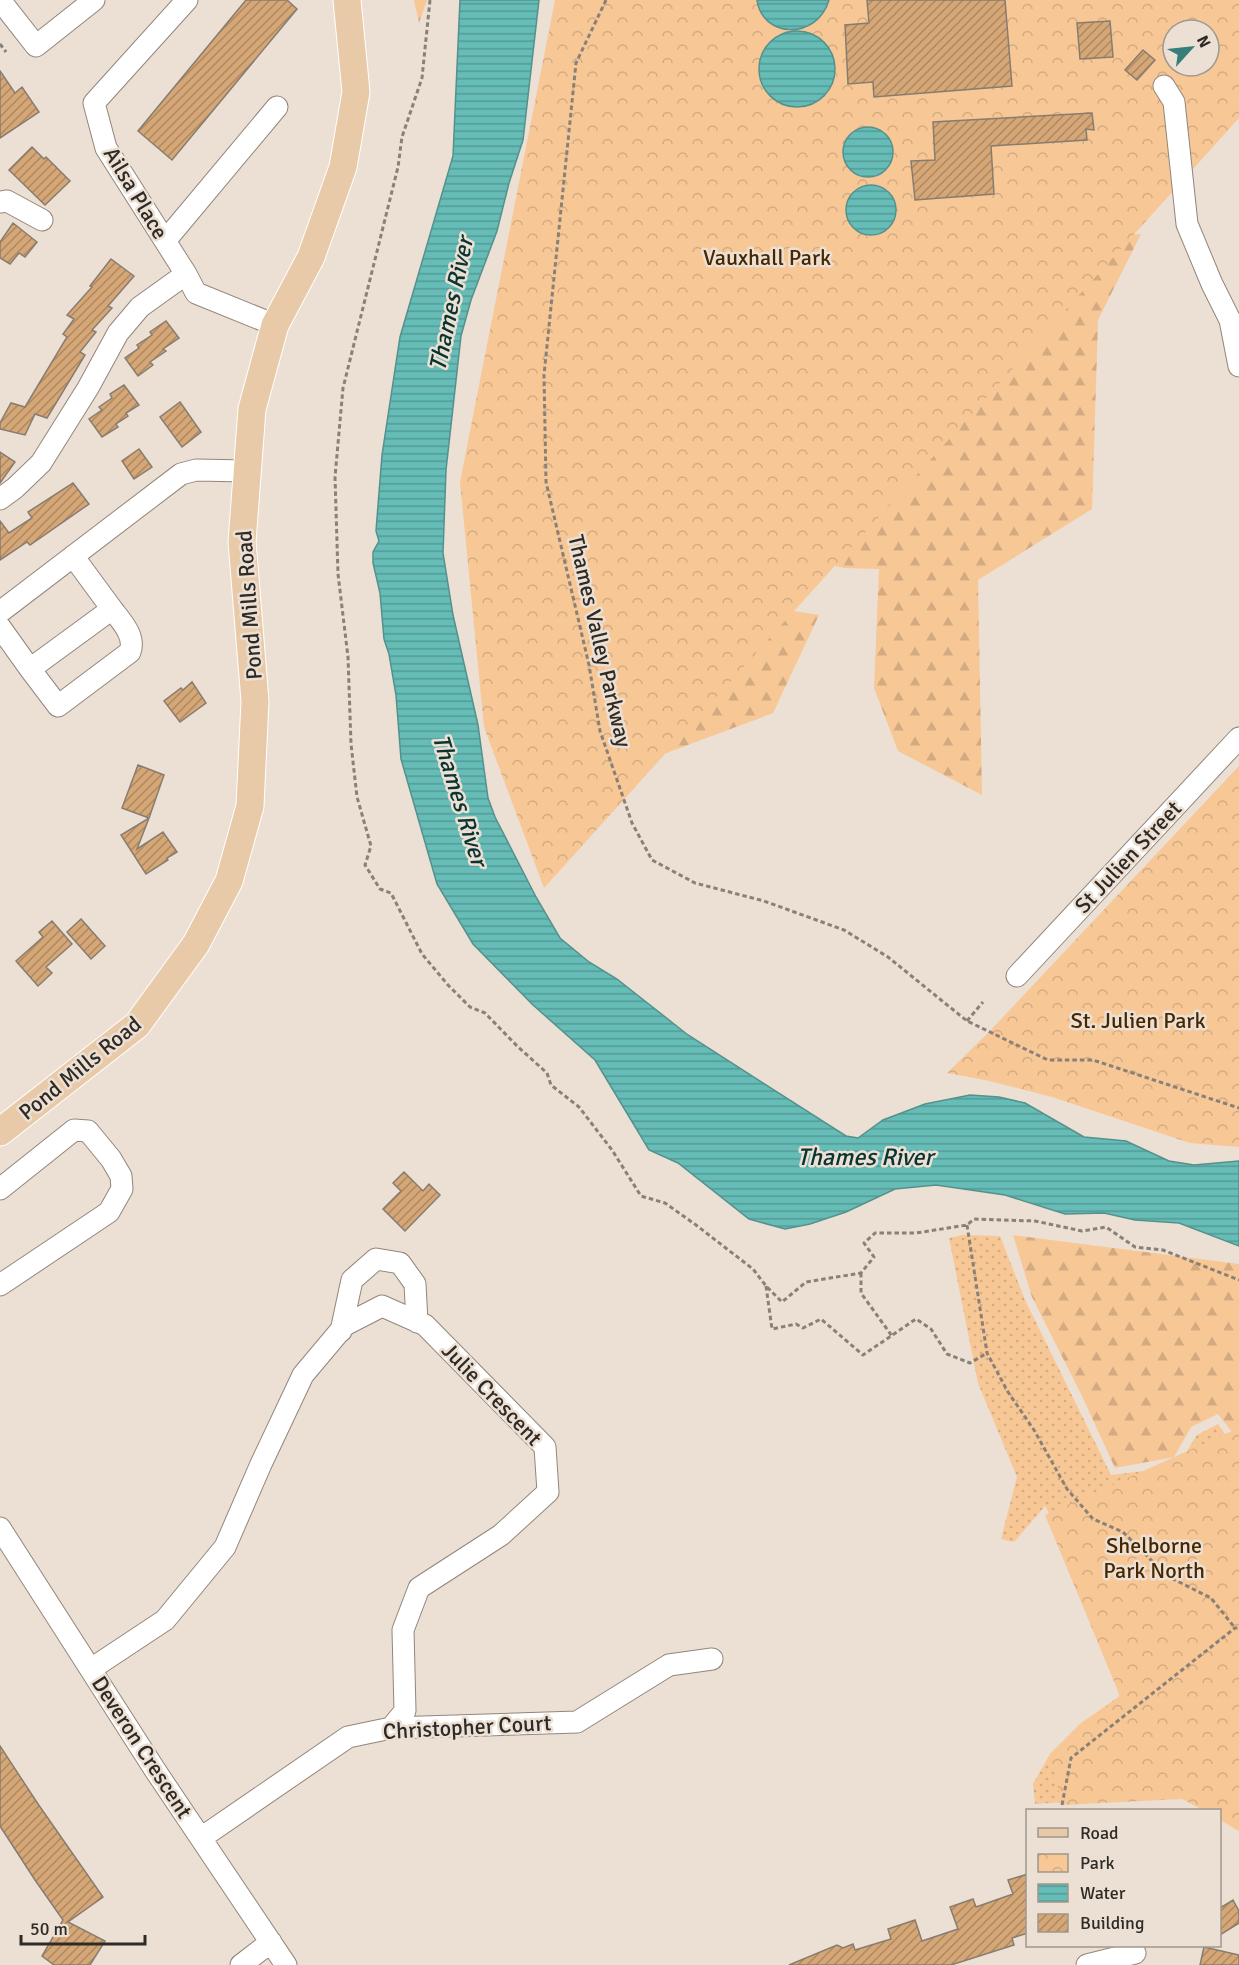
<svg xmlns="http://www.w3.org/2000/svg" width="1239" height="1965" font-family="Signika,sans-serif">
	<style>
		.grass { fill: url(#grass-dots) }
		.forest { fill: url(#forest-firs) }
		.park { fill: url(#park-crowns); fill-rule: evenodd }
		.water { fill: url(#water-rules); stroke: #55918c; stroke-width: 1.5 }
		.building { fill: url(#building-hatch); stroke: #877c70; stroke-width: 1.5 }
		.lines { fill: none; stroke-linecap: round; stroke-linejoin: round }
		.minor-casing { stroke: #92867b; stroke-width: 23 }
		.major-casing { stroke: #fff; stroke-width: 29 }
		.path { stroke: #898178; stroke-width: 3; stroke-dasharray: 4.5 3; stroke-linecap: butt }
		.minor { stroke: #fff; stroke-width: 21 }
		.major { stroke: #e9caa8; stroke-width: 27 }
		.labels { text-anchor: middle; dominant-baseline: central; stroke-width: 5; stroke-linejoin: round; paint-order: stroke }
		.street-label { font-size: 22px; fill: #2e2a25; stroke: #ecdfd3 }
		.park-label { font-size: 22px; fill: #462700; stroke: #ecdfd3 }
		.water-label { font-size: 24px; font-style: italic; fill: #083432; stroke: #ecdfd3 }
	</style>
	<defs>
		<pattern id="grass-dots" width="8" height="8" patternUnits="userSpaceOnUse" patternTransform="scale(1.5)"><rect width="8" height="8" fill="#f7c796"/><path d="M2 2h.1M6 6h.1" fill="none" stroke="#d4ab81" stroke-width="1.8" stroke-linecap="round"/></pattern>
		<pattern id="forest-firs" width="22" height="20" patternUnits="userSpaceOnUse" patternTransform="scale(1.5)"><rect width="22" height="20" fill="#f7c796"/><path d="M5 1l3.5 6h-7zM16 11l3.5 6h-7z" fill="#d4ab81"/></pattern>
		<pattern id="park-crowns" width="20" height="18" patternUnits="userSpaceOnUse" patternTransform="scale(1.5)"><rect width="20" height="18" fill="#f7c796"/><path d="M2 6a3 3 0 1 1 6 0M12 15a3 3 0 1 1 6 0" fill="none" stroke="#d4ab81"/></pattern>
		<pattern id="water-rules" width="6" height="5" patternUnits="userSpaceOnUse" patternTransform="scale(1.5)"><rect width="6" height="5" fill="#66bdb8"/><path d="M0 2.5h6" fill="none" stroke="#549a95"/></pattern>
		<pattern id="building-hatch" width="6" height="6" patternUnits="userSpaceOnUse" patternTransform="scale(1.5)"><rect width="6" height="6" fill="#d6a776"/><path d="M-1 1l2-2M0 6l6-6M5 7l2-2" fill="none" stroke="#ae8861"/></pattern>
	</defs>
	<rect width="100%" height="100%" fill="#ecdfd3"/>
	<path class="grass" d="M962,1235L1000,1236L1025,1300L1111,1475L1177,1467L1197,1435L1218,1424L1233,1445L1123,1798L1035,1804L1033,1784L1050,1754L1081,1723L1120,1696L1065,1541L1045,1506L1014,1542L1001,1539L1017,1477L978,1383L949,1238Z"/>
	<path class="forest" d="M414,0H427L419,23Z
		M625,0H707L721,182L846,289H1052L1110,237L1141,234L1098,320L1092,509L978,580L982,795L898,751L874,688L879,569L844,568L777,552L746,603L819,615L773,713L645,761L634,609L606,586L561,467L562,348L575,272L606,38Z
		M1013,1235L1239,1264V1441L1218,1414L1191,1427L1174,1457L1115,1468L1083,1398L1032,1297Z"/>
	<path class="park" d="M555,0H1239V118L544,888L484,727L460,482ZM1173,30H1209V66H1173Z
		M1239,766V1147L1190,1143L1052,1097L985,1080L947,1073L989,1032Z
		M1239,1428V1831L1220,1820V1810H1203L1182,1799L1062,1805L1050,1754L1120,1696L1045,1515Z"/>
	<path class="water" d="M460,0H539L523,140L509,183L497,231L471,300L461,336L446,470L443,553L453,615L478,725L488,798L495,817L536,897L560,938L589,962L617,979L688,1035L846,1136L858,1138L883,1120L925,1104L970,1095L999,1097L1025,1103L1084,1137L1126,1141L1169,1161L1194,1165L1239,1161V1246L1179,1223L1135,1220L1104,1213L1065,1214L1005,1195L936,1185L895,1189L846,1212L810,1224L785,1229L749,1219L678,1163L649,1150L595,1060L533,1005L473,944L437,884L401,759L396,695L389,654L384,639L380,593L373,563V552L379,541L376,531L382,455L400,337L453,156Z
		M757,0H829C817,41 762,38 757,0Z
		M759 69a38 38 0 1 1 76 0a38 38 0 1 1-76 0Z
		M843 152a25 25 0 1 1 50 0a25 25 0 1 1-50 0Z
		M846 210a25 25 0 1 1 50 0a25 25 0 1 1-50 0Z"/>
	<path class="building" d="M246,0H287L297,9L172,160L138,131Z
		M867,0H1005L1012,86L874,97L873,82L848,84L845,25L869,23Z
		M1110,21L1113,57L1080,59L1077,23Z
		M1143,50L1155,60L1137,80L1125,70Z
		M0,71L15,93L22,87L39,112L0,138Z
		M1092,113L1094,130L1086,129L1087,140L991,146L994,194L915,200L911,161L935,160L933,122Z
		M32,147L44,159L46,157L70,181L45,205L9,170Z
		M13,223L37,242L25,257L19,253L10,264L0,258V242Z
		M111,259L134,276L108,306L112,308L92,330L96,332L80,352L85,355L47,418L35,414L25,435L0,429V423L11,403L25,407L67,337L63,334L74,319L67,315L92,287L90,286Z
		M166,321L179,338L163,349L166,351L150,362L153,365L138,376L125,358L139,348L137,345L152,335L150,332Z
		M124,385L139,405L126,413L128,416L116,424L118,427L102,437L89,419L102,410L99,407L112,398L110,394Z
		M180,402L201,432L182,447L160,417Z
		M139,449L152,467L134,479L122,461Z
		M0,452L15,462L0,483Z
		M73,483L89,504L30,545L27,542L0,560V521L9,533L32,518L28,512Z
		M192,682L206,703L180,722L164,701L181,688L183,690Z
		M138,765L164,775L149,818L122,808Z
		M149,818L137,849L163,832L177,852L167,858L168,860L146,874L121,835Z
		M81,919L105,946L91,959L67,932Z
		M52,921L72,944L46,967L52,973L38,986L16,961L43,937L39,932Z
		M404,1172L423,1191L429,1184L440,1195L405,1231L383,1209L401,1191L393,1183Z
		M0,1746L38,1804L103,1897L68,1922L105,1941L90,1965H54L42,1956L63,1920L35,1880L0,1826Z
		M1028,1874V1933L1012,1938L1014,1945L951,1965H789L837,1945L843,1948L853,1944L855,1950L891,1939L888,1929L915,1920L922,1941L958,1929L950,1907L973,1899L976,1907L1013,1894L1008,1880Z
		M1233,1900L1239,1911V1923L1220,1935V1908Z
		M1204,1947L1239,1955V1965H1200Z"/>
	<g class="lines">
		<defs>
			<path id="minor" d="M0,0L36,46L94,0
				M187,0L94,103L106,148L186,274L196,293L275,325
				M1164,86L1174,102L1187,224L1212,284L1230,320L1239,366
				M0,202L7,201L42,220
				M165,241L277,107
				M0,499L15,488L41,463L88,388L118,333L140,307L186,274
				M0,612L181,474L196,470L247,471
				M0,627L30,669L112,609L73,556
				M30,669L58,706L130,652C136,636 121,621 112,609
				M1017,976L1239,738
				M0,1189L74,1130L88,1131L111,1159L121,1176L122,1189L109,1212L0,1285
				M341,1331L352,1280L376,1259L400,1263L415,1284L417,1322
				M0,1528L155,1770L286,1965
				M91,1669L165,1620L225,1547L261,1464L303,1375L345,1325L382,1306L425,1325L545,1447L548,1492L501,1535L419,1588L403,1630L405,1711L391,1728
				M201,1838L348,1737L391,1728L577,1722L669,1665L712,1659
				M241,1965L271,1942
				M1087,1965L1135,1953"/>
			<path id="major" d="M0,1132L137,1025L196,944L229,881L250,806L255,701L242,542L252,409L275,325L311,257L343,167L356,92L347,0"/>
		</defs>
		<use href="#minor" class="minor-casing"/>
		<use href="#major" class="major-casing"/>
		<path class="path" d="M430,0L422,78L402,137L398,167L343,388L335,477L338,574L348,657L351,744L357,797L371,846L365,865L380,889L391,893L422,954L448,985L470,1007L485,1013L518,1047L547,1073L551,1085L579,1107L612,1150L641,1196L665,1203L696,1225L753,1269L766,1286L782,1302L806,1282L861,1273L874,1257L864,1243L875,1233H916L967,1225L974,1219L1035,1221L1082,1231L1106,1227L1135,1247L1163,1250L1239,1280
			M606,0L576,63L544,375L546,482L589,665L600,731L632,823L652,860L695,883L764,901L844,930L888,957L967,1021L1048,1060H1093L1239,1108
			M0,44L6,52
			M967,1021L983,1002
			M967,1225L987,1353L1008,1392L1034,1430L1067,1489L1093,1519L1123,1532L1167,1576L1211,1598L1235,1628
			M861,1273V1293L892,1336
			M766,1286L772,1329L796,1324L803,1328L821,1319L863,1355L916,1319L931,1329L947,1354L970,1363L987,1353
			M1062,1805L1071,1758L1235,1628H1239"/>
		<use href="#minor" class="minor"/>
		<use href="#major" class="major"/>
	</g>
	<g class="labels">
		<g class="street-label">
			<text transform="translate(136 193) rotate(59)">Ailsa Place</text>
			<text transform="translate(249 605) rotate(-94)">Pond Mills Road</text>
			<text transform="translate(600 641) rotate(77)">Thames Valley Parkway</text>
			<text transform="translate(1128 857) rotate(-47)">St Julien Street</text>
			<text transform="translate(80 1068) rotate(-39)">Pond Mills Road</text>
			<text transform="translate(492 1394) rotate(46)">Julie Crescent</text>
			<text transform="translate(467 1727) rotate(-3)">Christopher Court</text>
			<text transform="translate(142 1747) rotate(57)">Deveron Crescent</text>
		</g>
		<g class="park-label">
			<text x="767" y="257">Vauxhall Park</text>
			<text x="1138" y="1020">St. Julien Park</text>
			<text x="1154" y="1545">Shelborne<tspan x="1154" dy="25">Park North</tspan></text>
		</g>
		<g class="water-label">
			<text transform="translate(451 304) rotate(-78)">Thames River</text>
			<text transform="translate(460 800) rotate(73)">Thames River</text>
			<text x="865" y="1157">Thames River</text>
		</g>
	</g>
	<rect x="1026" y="1809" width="195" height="138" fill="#ecdfd3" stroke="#a0978d" stroke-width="1.5"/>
	<rect x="1038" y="1828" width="30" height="9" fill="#e9caa8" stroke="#a0978d" stroke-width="1.5"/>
	<text x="1080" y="1839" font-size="18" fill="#2e2a25">Road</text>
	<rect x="1038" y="1854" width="30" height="18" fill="url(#park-crowns)" stroke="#a0978d" stroke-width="1.5"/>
	<text x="1080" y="1869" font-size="18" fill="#2e2a25">Park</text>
	<rect x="1038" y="1884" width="30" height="18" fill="url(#water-rules)" stroke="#a0978d" stroke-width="1.5"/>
	<text x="1080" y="1899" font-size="18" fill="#2e2a25">Water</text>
	<rect x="1038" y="1914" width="30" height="18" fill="url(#building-hatch)" stroke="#a0978d" stroke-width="1.5"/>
	<text x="1080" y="1929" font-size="18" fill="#2e2a25">Building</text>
	<g transform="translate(1191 48) rotate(63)"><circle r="28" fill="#ecdfd3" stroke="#a0978d" stroke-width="1.5"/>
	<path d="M0-4.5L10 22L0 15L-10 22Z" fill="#367e7a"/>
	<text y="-9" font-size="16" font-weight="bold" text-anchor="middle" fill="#2e2a25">N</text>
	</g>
	<path d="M21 1935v9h124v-9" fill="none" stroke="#2e2a25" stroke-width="3"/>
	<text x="30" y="1935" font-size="18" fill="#2e2a25" stroke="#ecdfd3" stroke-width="4.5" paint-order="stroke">50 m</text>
</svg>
